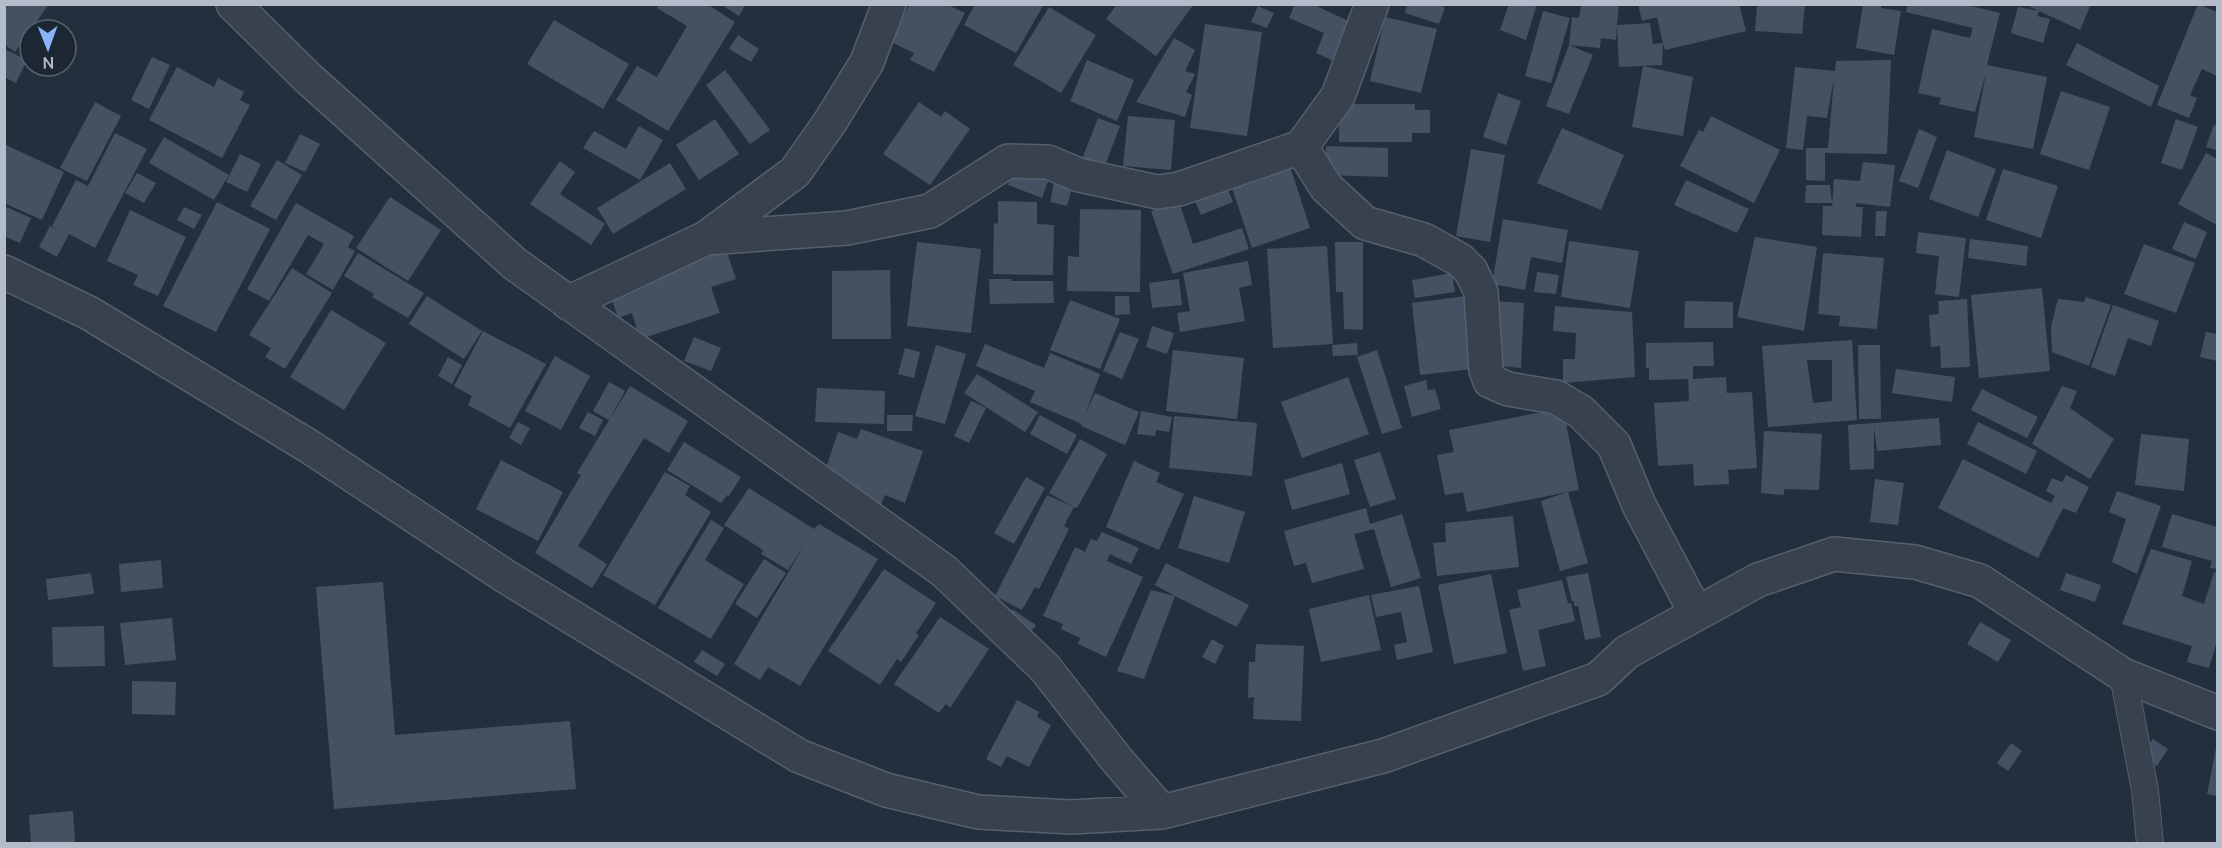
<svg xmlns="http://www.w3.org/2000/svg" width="2222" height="848" font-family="Manrope,sans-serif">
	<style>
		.building { fill: #455162; fill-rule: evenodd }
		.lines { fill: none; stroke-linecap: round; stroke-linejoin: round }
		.lane-casing { stroke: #565f6c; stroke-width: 28 }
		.street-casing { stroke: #565f6c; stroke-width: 36 }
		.lane { stroke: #38414e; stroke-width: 26 }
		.street { stroke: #38414e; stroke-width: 33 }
	</style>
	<rect width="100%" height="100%" fill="#242f3e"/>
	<path class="building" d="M9,4H49L15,52L4,44V10Z
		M659,4H707L735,22L668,131L616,100L637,66L657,77L687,26L657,8Z
		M720,4H746L739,16Z
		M975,4H1044L1016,53L964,25Z
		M1117,4H1194L1156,56L1106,19Z
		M1295,4H1312L1353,23L1336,62L1316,53L1324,33L1289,18Z
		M1407,4H1439L1445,8L1439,24L1405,13Z
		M1509,4H1537L1526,40L1500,30Z
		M1581,4H1619L1617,25L1650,23L1653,44L1663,43L1657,17L1642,21L1638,4H1739L1746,31L1665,50L1663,43L1662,65L1619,67L1617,25L1616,40L1601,38L1600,48L1569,45L1593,55L1569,114L1546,106L1569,45L1572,17L1579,18Z
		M1757,4H1805L1802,34L1755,31Z
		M1863,4H1882L1881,8L1901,11L1894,55L1856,48Z
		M1908,4H1963L2000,13L1987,65L2047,77L2033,149L1974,137L1986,73L1975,112L1939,104L1941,98L1918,93L1932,29L1970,38L1973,28L1906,12Z
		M2024,4H2091L2080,30Z
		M2198,4L2217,12V76L2202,69L2190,95L2197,98L2189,118L2157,105Z
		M909,5H948L965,13L934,72L910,60L914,53L891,42Z
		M1258,6L1274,13L1267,28L1251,22Z
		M1049,7L1096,35L1061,93L1013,65Z
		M2018,7L2039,11L2037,16L2050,19L2043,43L2011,33Z
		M1543,11L1570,18L1551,83L1525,76Z
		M1385,17L1437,29L1421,93L1370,81Z
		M554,20L629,64L603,109L527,64Z
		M1205,24L1262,32L1247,136L1190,128Z
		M738,35L759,49L751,62L729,49Z
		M1174,38L1195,50L1185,71L1195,74L1186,92L1192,95L1185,117L1136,102Z
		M2077,43L2159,86L2151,107L2066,65Z
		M4,49L27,60L16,83L4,77Z
		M152,57L170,65L149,109L131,100Z
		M1087,60L1134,80L1117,121L1070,101Z
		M1891,60L1887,154L1825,153V181L1806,180V148H1828L1834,78L1827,118L1807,116L1803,150L1786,148L1795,67L1835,71L1836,61Z
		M1643,66L1693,77L1683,136L1632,127Z
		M177,67L214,87L218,78L244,92L240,100L250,105L222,158L149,120Z
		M725,70L770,130L750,144L706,85Z
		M2061,91L2110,107L2089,170L2040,154Z
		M1498,93L1521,101L1506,145L1483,137Z
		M95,102L121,116L87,181L60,168Z
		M919,102L941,117L945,111L970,129L930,185L883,154Z
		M1339,104H1415V110H1430V133H1412V142H1339Z
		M1128,116L1175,120L1171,170L1123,166Z
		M1711,116L1780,150L1754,203L1680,166L1699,130L1703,132Z
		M1098,118L1120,126L1104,168L1082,159Z
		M715,119L739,154L699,180L676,145Z
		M2176,119L2198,127L2182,170L2161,163Z
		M2214,124L2217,126V150L2206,147Z
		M639,126L663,140L640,180L583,148L594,131L626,149Z
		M1562,128L1624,155L1601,210L1537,183Z
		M1919,129L1937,137L1918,188L1899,181Z
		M115,133L147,149L95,248L69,234L57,257L39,247L50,226L60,231L52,226L76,180L88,186Z
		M300,134L320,144L305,172L285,163Z
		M164,137L229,175L214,200L149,163Z
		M4,144L64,172L42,220L4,203Z
		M1326,146L1388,148V177L1325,175Z
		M1471,149L1505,155L1490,242L1456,236Z
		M1947,150L1996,169L1978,217L1929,199Z
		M2206,153L2217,159V225L2178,204Z
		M240,154L261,164L247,192L226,182Z
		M277,160L302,175L276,220L250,206Z
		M560,161L575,172L560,194L605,224L591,245L530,204Z
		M1863,162L1895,165L1890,207L1856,203V207H1863L1861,237L1822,235L1823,206H1832L1834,179L1860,181Z
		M670,163L686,189L613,234L597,208Z
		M1289,163L1310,228L1252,248L1230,182Z
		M1015,165L1049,178L1042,198L1008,185Z
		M2003,169L2058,186L2041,238L1986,220Z
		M137,173L156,183L144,203L125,193Z
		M1223,178L1233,202L1201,215L1191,191Z
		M1686,180L1749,209L1737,233L1674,205Z
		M1054,183L1072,187L1067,206L1050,202Z
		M1806,185H1830L1832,203H1805Z
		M390,197L441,230L408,281L356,248Z
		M998,201L1037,202V224L1054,225L1053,275L993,274L994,223L998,224Z
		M217,202L270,229L216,332L163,306Z
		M1179,202L1193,244L1242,228L1249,249L1173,274L1151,211Z
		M296,203L354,236L348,247L355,251L333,290L306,274L324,244L308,235L269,301L247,289Z
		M4,206L31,218L20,243L4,236Z
		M184,207L202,215L194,229L177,220Z
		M1080,209L1141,210L1140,292L1067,291L1068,256L1079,257Z
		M130,210L186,237L158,296L133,285L138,275L107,261Z
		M1876,211H1887L1885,236H1875Z
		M1503,219L1568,230L1562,263L1531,257L1525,290L1492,284Z
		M2184,222L2207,232L2196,259L2172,249Z
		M1918,232L1966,238L1959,297L1935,294L1939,256L1916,253Z
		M1755,237L1817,247L1804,331L1737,317Z
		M1970,239L2028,246L2026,266L1968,258Z
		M1569,241L1639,251L1630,308L1561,297Z
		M917,242L981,249L971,333L907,326Z
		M1335,242H1363V330L1344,329L1343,292H1336Z
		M2144,244L2195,263L2176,313L2124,294Z
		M1327,246L1333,344L1273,348L1267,249Z
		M726,249L736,279L711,287L720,313L640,339L632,313L618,318L608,288Z
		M358,253L424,293L408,318L372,297L374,294L344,276Z
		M1823,253L1884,258L1877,329L1839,326L1840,316L1818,314Z
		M1248,261L1252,285L1239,288L1245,321L1180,332L1177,313L1190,311L1183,273Z
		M292,268L332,293L285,369L265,357L271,348L249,335Z
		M890,270L891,339H832V271Z
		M1537,272L1559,275L1556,294L1534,292Z
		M1452,273L1455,292L1415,298L1412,280Z
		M989,279H1011V281H1053L1054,303L990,304Z
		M1179,279L1182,305L1152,308L1149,283Z
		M2042,288L2050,371L1979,378L1971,295Z
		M1473,295L1481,368L1420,375L1412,303Z
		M427,296L482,331L464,359L409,324Z
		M1115,296H1129L1130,314L1115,315Z
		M2086,297L2111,305L2089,366L2052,352L2051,326L2058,299L2084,302Z
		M1967,299L1970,367L1941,368L1940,346L1931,347L1929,315L1939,314L1938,301Z
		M1070,300L1120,319L1100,369L1050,350Z
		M1494,301L1524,303L1521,368L1489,365Z
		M1685,301L1733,302V328H1684Z
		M2113,305L2159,321L2151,346L2128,338L2115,376L2091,367Z
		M1555,306L1632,312L1635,377L1563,383V359H1575L1576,333L1553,331Z
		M331,310L386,343L344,410L290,377Z
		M1152,326L1174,333L1167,354L1146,347Z
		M483,331L546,364L510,428L468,405L472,396L454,386Z
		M1120,332L1139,339L1122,379L1103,371Z
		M2206,332L2217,334V361L2200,357Z
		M694,337L721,348L711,371L684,361Z
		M1852,340L1857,420L1768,427L1762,346ZM1807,360H1832V401L1813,403Z
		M1713,342L1714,366H1693V379L1726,377L1727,393L1752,392L1757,468L1728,470L1729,484L1694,486L1693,464L1658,466L1654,403L1689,401L1688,379L1649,380V368H1646V343Z
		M1357,343L1358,355L1333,356L1332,345Z
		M985,344L1044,368L1050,353L1100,374L1085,415L1095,393L1139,412L1125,445L1081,426L1082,424L1030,402L1035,391L976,366Z
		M936,345L966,354L945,424L915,416Z
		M1858,345H1880L1881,419H1859Z
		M905,348L920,352L914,378L898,374Z
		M1173,350L1244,358L1237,419L1166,411Z
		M1377,350L1402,428L1382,434L1357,357Z
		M555,356L590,376L561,430L525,411Z
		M448,357L462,365L452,384L438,376Z
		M1896,369L1955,377L1952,402L1892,393Z
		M977,374L1038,412L1025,432L964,393Z
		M1348,377L1369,434L1302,458L1281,402Z
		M1426,380L1428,390L1435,389L1441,409L1412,417L1404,386Z
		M609,382L625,391L609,420L593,411Z
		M630,386L688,421L669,453L644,438L578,546L607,564L592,588L535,553L581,475L577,473Z
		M2062,386L2077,391L2070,408L2114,439L2090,479L2032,444Z
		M817,388L885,391L884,424L815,422Z
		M1982,389L2038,417L2027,438L1971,410Z
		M971,401L986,408L969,443L954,436Z
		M1563,408L1579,490L1568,492L1588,563L1560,571L1541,501L1568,492L1467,512L1463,492L1445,495L1437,455L1454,452L1449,430Z
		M1141,411L1172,417L1169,432L1156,430L1155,436L1137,434Z
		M588,412L603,420L595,436L579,428Z
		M887,415H913L912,431H887Z
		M1040,415L1077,435L1067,454L1030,434Z
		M1174,416L1257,423L1252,476L1169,468Z
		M1939,418L1941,445L1877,451L1874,427V469L1850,470L1848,425Z
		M518,422L530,428L521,445L509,438Z
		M1978,422L2037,451L2026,474L1967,444Z
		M861,429L923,451L905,503L885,495L881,505L840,491L824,474L838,432L857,439Z
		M1764,431L1822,434L1819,490L1784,489V495L1761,493Z
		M2141,434L2189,439L2184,491L2135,485Z
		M1080,439L1107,454L1077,508L1074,507L1064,526L1069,529L1039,589L1035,587L1022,610L995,596L1047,495L1074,507L1049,493Z
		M684,442L741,477L729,496L727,495L721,503L667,470Z
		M1380,452L1396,499L1370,507L1354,460Z
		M1963,459L2051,503L2055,496L2046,491L2052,478L2062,482L2066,475L2089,487L2076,513L2063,508L2038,558L1938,508Z
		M501,460L563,492L538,541L476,509Z
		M1134,461L1160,473L1156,482L1184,494L1159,550L1106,527Z
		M1342,463L1350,494L1292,510L1284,480Z
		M665,472L690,486L685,495L711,512L655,605L603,575Z
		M1026,477L1045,488L1014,544L994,533Z
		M1875,479L1904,483L1898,525L1870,522Z
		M749,488L814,529L819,524L878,559L800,686L768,667L760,680L734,664L804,546L788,570L761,554L763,550L724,525Z
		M2117,491L2161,506L2137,574L2112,562L2126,519L2109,512Z
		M1194,496L1245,512L1229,563L1178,548Z
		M1366,508L1370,524L1402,514L1421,578L1391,587L1374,529L1354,534L1364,569L1312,583L1306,563L1294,566L1284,531Z
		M2172,514L2217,527V569L2210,568L2212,561L2162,547Z
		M1513,516L1519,567L1437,576L1433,543L1446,542L1445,523Z
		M711,520L724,528L705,560L744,584L711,639L658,608Z
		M1102,532L1139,548L1131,564L1110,554L1107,561L1143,577L1106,657L1078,644L1080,638L1061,629L1063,624L1043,616L1075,547L1085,552L1091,539L1097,541Z
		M2151,549L2192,561L2182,596L2204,604L2214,572L2217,573V641L2209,668L2187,662L2192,646L2122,624Z
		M764,559L786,573L757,618L735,604Z
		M161,560L163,588L121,592L119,564Z
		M1166,563L1249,605L1237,627L1175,596L1144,679L1117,671L1151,590L1175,596L1155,585Z
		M884,569L936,603L916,633L919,635L901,662L897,659L880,685L828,651Z
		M91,573L94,594L48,600L46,579Z
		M1588,573L1601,637L1585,640L1578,606H1574V601L1572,602L1566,577Z
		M2066,573L2101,585L2095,602L2060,590Z
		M1491,574L1507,653L1454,664L1438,585Z
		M1562,580L1568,603H1571L1575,621L1538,630L1546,666L1523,671L1509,610L1521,607L1517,590Z
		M383,582L395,735L570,721L576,789L334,809L316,587Z
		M1419,586L1433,652L1397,660L1394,645L1407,642L1401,612L1376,617L1371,595Z
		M1369,595L1381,650L1321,662L1309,609Z
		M1012,609L1036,625L1029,634L1005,618Z
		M940,617L989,649L950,708L946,704L939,713L894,684Z
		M172,618L176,660L125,665L120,623Z
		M1980,622L2011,640L1998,662L1967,644Z
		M104,626L105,666L53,667L52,627Z
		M1212,639L1224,646L1215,664L1202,657Z
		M1256,644L1304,646L1301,721L1253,719L1254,697L1248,698L1249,662H1255Z
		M702,650L725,664L717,676L694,662Z
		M132,681L176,682L175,715L132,714Z
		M1017,700L1039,712L1037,717L1051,725L1029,767L1007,756L1001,767L986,759Z
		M2153,739L2168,749L2157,766L2140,756Z
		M2011,743L2022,751L2008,771L1997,763Z
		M2216,748H2217V796L2207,794Z
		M73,811L75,843H31L29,815Z"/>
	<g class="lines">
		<defs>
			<path id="lane" d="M2123,675L2145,790L2150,844"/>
			<path id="street" d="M233,4L308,78L515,264L944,571L1045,668L1117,760L1162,812
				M1301,147L1326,187L1365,223L1424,240L1460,260L1471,271L1481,292L1486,370L1490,381L1508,389L1556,397L1581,412L1614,445L1639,505L1696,613
				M706,238L847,228L930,211L1008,161L1048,162L1079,175L1157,192L1179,189L1301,147L1338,96L1372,4
				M4,272L89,313L310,447L505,576L799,756L886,790L978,812L1071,817L1162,812L1383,756L1598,679L1627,652L1758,580L1834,554L1915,562L1980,581L2123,675L2218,713
				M568,303L706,238L795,172L830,122L867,62L889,4"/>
		</defs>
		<use href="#lane" class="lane-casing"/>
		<use href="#street" class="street-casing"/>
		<use href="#lane" class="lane"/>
		<use href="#street" class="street"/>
	</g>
	<rect width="2222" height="848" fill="none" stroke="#b4bcc9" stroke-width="12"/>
	<g transform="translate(48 48) rotate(179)"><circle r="28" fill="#1d2633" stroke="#59626f" stroke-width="1.5"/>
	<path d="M0-4.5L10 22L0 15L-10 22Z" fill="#8ab4f8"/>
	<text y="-9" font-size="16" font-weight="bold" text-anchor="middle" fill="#b4bcc9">N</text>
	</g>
</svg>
